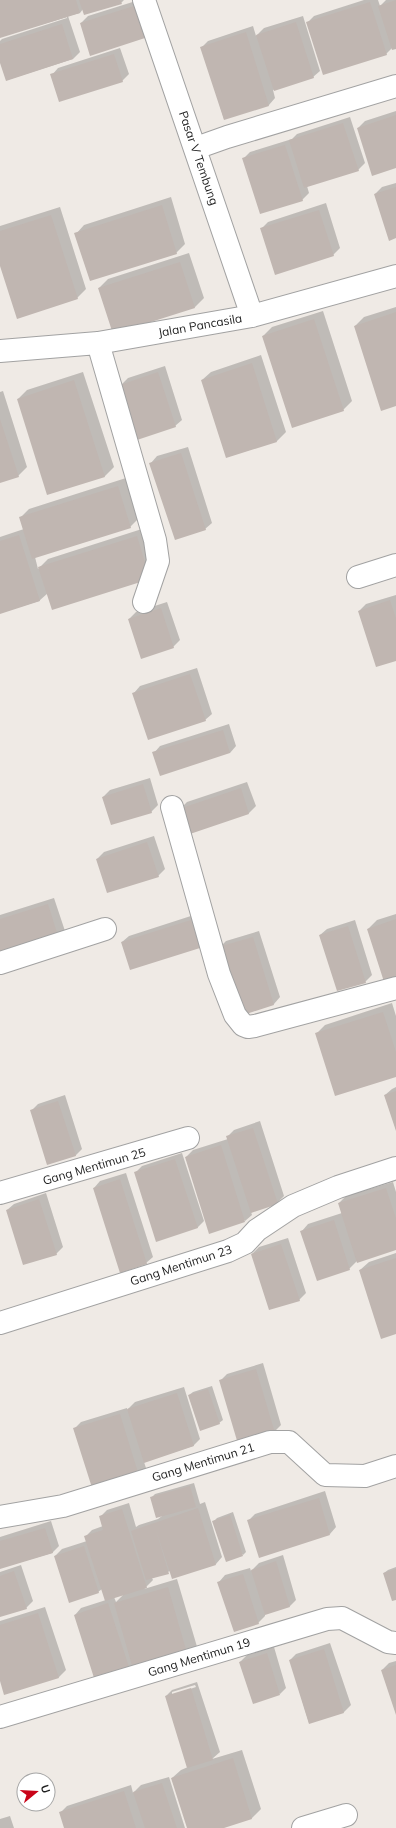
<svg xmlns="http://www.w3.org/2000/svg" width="396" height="1828" font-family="Mulish,sans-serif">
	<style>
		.shadow { fill: #0003; fill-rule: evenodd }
		.building { fill: #c0b6b1 }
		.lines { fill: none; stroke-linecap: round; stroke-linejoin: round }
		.street-casing { stroke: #a2a2a2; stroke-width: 24 }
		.street { stroke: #fff; stroke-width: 22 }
		.labels { text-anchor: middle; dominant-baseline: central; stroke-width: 3; stroke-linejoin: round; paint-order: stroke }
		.street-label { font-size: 12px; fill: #1e1e1e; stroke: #fff }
	</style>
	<rect width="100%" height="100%" fill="#efeae5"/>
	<path class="shadow" d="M0,0H124L121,3L83,9L80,13L68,16L80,52L73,59L7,80L0,59V41L2,39L67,18V17L0,37Z
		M139,0L151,31L144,37L81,23L88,16Z
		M364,0H378L380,6L386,0H396V48H392L386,54L307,23L314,16Z
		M303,16L320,71L313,77L273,90L275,98L269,105L224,119L202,47L208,41L253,26L256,36L264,28Z
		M120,48L129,74L122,81L52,75L58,68Z
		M396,111V167L358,128L365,121Z
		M350,117L365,163L358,170L307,186L309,193L302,200L243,159L250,152L292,139L297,134Z
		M396,183V237L375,194L382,187Z
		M171,197L185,244L176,253L76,234L84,225Z
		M326,203L340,248L333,255L261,229L268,222Z
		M60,207L86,289L77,298L0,263V226Z
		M189,253L204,298L195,307L114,333L99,288L108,279Z
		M396,307V405L355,326L364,317Z
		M323,311L352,401L343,410L263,336L272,327Z
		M261,355L286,432L277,441L227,457L202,380L211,372Z
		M165,366L182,420L175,426L121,385L128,378Z
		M83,372L114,467L105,476L48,494L18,399L27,390Z
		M3,391L27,467L18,476L0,482V392Z
		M188,447L212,523L205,529L151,463L157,456Z
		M126,478L139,518L130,527L35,557L38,569L48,559L145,528L158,569L48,593L39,601L0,613V537L24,529L20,518L29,509Z
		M396,595V660L359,611L366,604Z
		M167,602L180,640L173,647L129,619L136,612Z
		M197,668L212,714L205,720L134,693L140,686Z
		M229,724L236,746L230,753H154L160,746Z
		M150,778L158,805L151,812L103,797L110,790Z
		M247,782L256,806L249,813L188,833L180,809L187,802Z
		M154,836L165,869L158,876L97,859L104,852Z
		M54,898L65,931L0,957V915Z
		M197,914L206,940L199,947L122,942L129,936Z
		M396,914V984L368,929L377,920Z
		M355,920L372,975L365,982L320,935L327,929Z
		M259,931L280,997L274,1004L241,1015L219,948L226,941Z
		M392,1003L396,1016V1076L316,1034L325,1025Z
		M396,1087V1129L385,1095L392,1089Z
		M65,1095L82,1149L75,1156L31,1111L38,1104Z
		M260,1121L284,1196L277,1203L251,1212L252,1215L245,1221L186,1157L193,1150L228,1139L227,1137L234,1130Z
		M182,1153L204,1221L197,1228L135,1173L142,1166Z
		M126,1173L153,1257L146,1263L94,1188L100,1181Z
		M393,1182L396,1192V1249L357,1261L349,1269L302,1231L308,1224L342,1213L339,1203L346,1196Z
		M46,1193L63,1247L56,1254L7,1210L14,1204Z
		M288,1238L306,1293L299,1300L252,1254L259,1247Z
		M396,1253V1333L360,1270L369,1262Z
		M263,1363L281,1425L274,1432L220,1381L227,1374Z
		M212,1386L223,1420L219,1423L189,1395L193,1392Z
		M184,1387L200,1439L193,1446L144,1462L147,1471L95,1492L74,1429L81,1422L127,1408V1410L135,1402Z
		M194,1483L200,1504L205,1502L222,1557L216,1564L170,1571L152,1578L153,1580L144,1589L177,1579L198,1650L133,1665L129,1669L75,1615L81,1608L106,1600L102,1589L98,1592L55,1556L62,1549L87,1541L85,1537L92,1530L103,1526L100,1517L107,1510L129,1503L136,1527L139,1525L158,1519L162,1516L151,1498L155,1494ZM125,1593L116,1602L114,1597Z
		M325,1491L336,1527L330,1534L248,1521L255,1514Z
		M233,1512L246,1552L243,1555L214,1521L217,1518Z
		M51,1521L59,1546L52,1553L0,1568V1537Z
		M283,1555L296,1600L290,1606L265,1614V1616L258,1623L219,1582L225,1575L250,1568L251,1571L259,1563Z
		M21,1565L33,1601L26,1608L0,1616V1572Z
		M396,1567V1599L384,1573L388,1570Z
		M45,1607L66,1670L59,1677L5,1694L0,1678V1621Z
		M330,1643L351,1705L344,1712L309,1723L290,1660L296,1654Z
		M274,1647L286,1688L280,1694L240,1662L247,1655Z
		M396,1661V1713L382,1670L389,1663Z
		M197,1682L220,1752L212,1759L242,1750L261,1809L252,1818L221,1828H188L172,1778L181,1770L188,1767L166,1696L172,1690ZM195,1685L196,1687L172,1695V1692Z
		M169,1777L185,1828H65L60,1813L67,1806L131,1785L133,1793L141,1785Z
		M10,1816L14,1828H0V1819Z"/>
	<path class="building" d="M0,0H76L80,13L0,38Z
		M79,0H120L122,4L84,15Z
		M396,0V49L392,50L378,6Z
		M370,2L387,55L323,75L306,22Z
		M134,6L145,38L90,56L80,23Z
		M296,22L314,78L274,91L256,35Z
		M62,24L73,59L6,81L0,63V44Z
		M246,32L269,106L224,120L200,47Z
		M114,54L123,82L59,102L50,74Z
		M396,115V168L372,176L357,128Z
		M343,123L359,171L304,188L289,140Z
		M285,145L303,201L260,214L242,158Z
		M396,187V238L389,241L374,194Z
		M162,205L177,254L90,281L74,233Z
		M319,210L334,256L275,275L260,228Z
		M51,215L78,299L17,319L0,266V231Z
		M180,262L195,308L113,334L98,288Z
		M396,312V406L381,411L354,326Z
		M314,319L344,411L292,428L262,336Z
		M252,363L277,442L226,458L201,380Z
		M158,372L176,427L137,440L120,385Z
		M74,380L105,477L47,495L17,399Z
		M0,419L19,477L0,483Z
		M181,453L206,530L175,540L149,463Z
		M118,486L131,528L32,559L19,517Z
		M19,535L40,601L0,614V541Z
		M137,536L150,579L52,610L38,567Z
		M390,600L396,618V661L376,667L358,611Z
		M161,608L174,648L141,659L128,619Z
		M190,674L206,721L148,740L132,693Z
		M223,730L230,753L160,776L152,752Z
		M143,784L152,813L111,825L102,797Z
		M241,788L249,814L187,835L179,809Z
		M147,842L159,877L107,893L96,859Z
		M48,904L59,939L0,958V919Z
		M396,919V985L386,988L367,929Z
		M191,920L200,948L130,970L121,942Z
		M348,926L366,983L337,991L319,935Z
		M253,937L274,1005L240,1016L218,947Z
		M383,1012L396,1052V1077L335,1096L315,1033Z
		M396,1091V1131L384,1095Z
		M58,1101L76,1156L47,1165L30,1110Z
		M253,1128L278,1204L251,1213L226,1136Z
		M221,1145L245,1222L209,1234L185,1157Z
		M175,1159L198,1228L156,1242L134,1172Z
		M120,1179L147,1264L120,1273L93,1188Z
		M386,1188L396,1218V1250L357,1263L338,1203Z
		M39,1199L57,1255L23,1265L6,1210Z
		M334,1220L350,1270L317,1281L300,1231Z
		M281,1244L300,1301L269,1310L251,1254Z
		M396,1258V1334L381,1339L359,1270Z
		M256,1369L275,1433L238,1444L219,1380Z
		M208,1389L220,1424L200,1431L188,1395Z
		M177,1393L194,1446L144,1463L127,1409Z
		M120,1414L140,1479L94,1494L73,1428Z
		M190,1486L196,1507L156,1518L150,1497Z
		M319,1498L330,1535L259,1558L247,1520Z
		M198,1508L216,1565L172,1579L156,1530L169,1574L146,1580L131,1531Z
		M122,1509L147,1588L105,1601L84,1536L103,1530L99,1516Z
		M230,1515L243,1556L226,1562L212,1521Z
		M45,1528L53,1553L0,1569V1541Z
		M84,1546L99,1593L69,1603L54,1556Z
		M276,1561L290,1607L265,1615L251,1570Z
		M396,1569V1600L392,1601L383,1573Z
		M14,1571L27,1609L0,1617V1576Z
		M243,1574L259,1624L234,1632L217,1582Z
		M168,1587L189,1660L135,1676L114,1603Z
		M108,1603L130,1670L95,1681L74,1615Z
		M38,1613L59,1678L4,1695L0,1681V1625Z
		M324,1649L344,1713L309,1724L289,1660Z
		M267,1653L280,1695L253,1704L239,1662Z
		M396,1665V1715L381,1670Z
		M191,1688L213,1760L187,1768L165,1696Z
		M233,1758L252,1819L224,1828H187L171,1778Z
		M162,1783L177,1828H145L133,1792Z
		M124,1791L136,1828H64L59,1812Z"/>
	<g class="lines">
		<defs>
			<path id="street" d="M144,0L252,316
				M196,148L227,137L396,86
				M98,343L155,540L158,561L144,602
				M0,351L98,343L252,316L396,276
				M358,577L396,565
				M172,807L219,974L235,1015L243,1025L248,1027L255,1026L396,988
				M0,963L105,929
				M0,1193L188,1138
				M0,1323L228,1251L245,1243L257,1230L293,1206L338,1187L396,1168
				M0,1517L63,1506L270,1442H289L325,1475L365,1476L396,1466
				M0,1717L327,1619L342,1618L388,1642L396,1643
				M303,1828L346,1815"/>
		</defs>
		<use href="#street" class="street-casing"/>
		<use href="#street" class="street"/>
	</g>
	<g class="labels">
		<g class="street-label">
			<text transform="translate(199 158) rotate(71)">Pasar V Tembung</text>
			<text transform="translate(200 325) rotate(-10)">Jalan Pancasila</text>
			<text transform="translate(94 1166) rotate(-16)">Gang Mentimun 25</text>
			<text transform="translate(181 1265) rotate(-18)">Gang Mentimun 23</text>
			<text transform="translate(203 1462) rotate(-17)">Gang Mentimun 21</text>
			<text transform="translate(199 1657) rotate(-17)">Gang Mentimun 19</text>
		</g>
	</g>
	<g transform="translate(36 1792) rotate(72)"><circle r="19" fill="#ffffff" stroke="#a5a5a5"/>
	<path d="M0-3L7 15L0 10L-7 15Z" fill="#c90419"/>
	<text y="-6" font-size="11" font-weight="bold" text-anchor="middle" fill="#1e1e1e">U</text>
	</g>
</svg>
